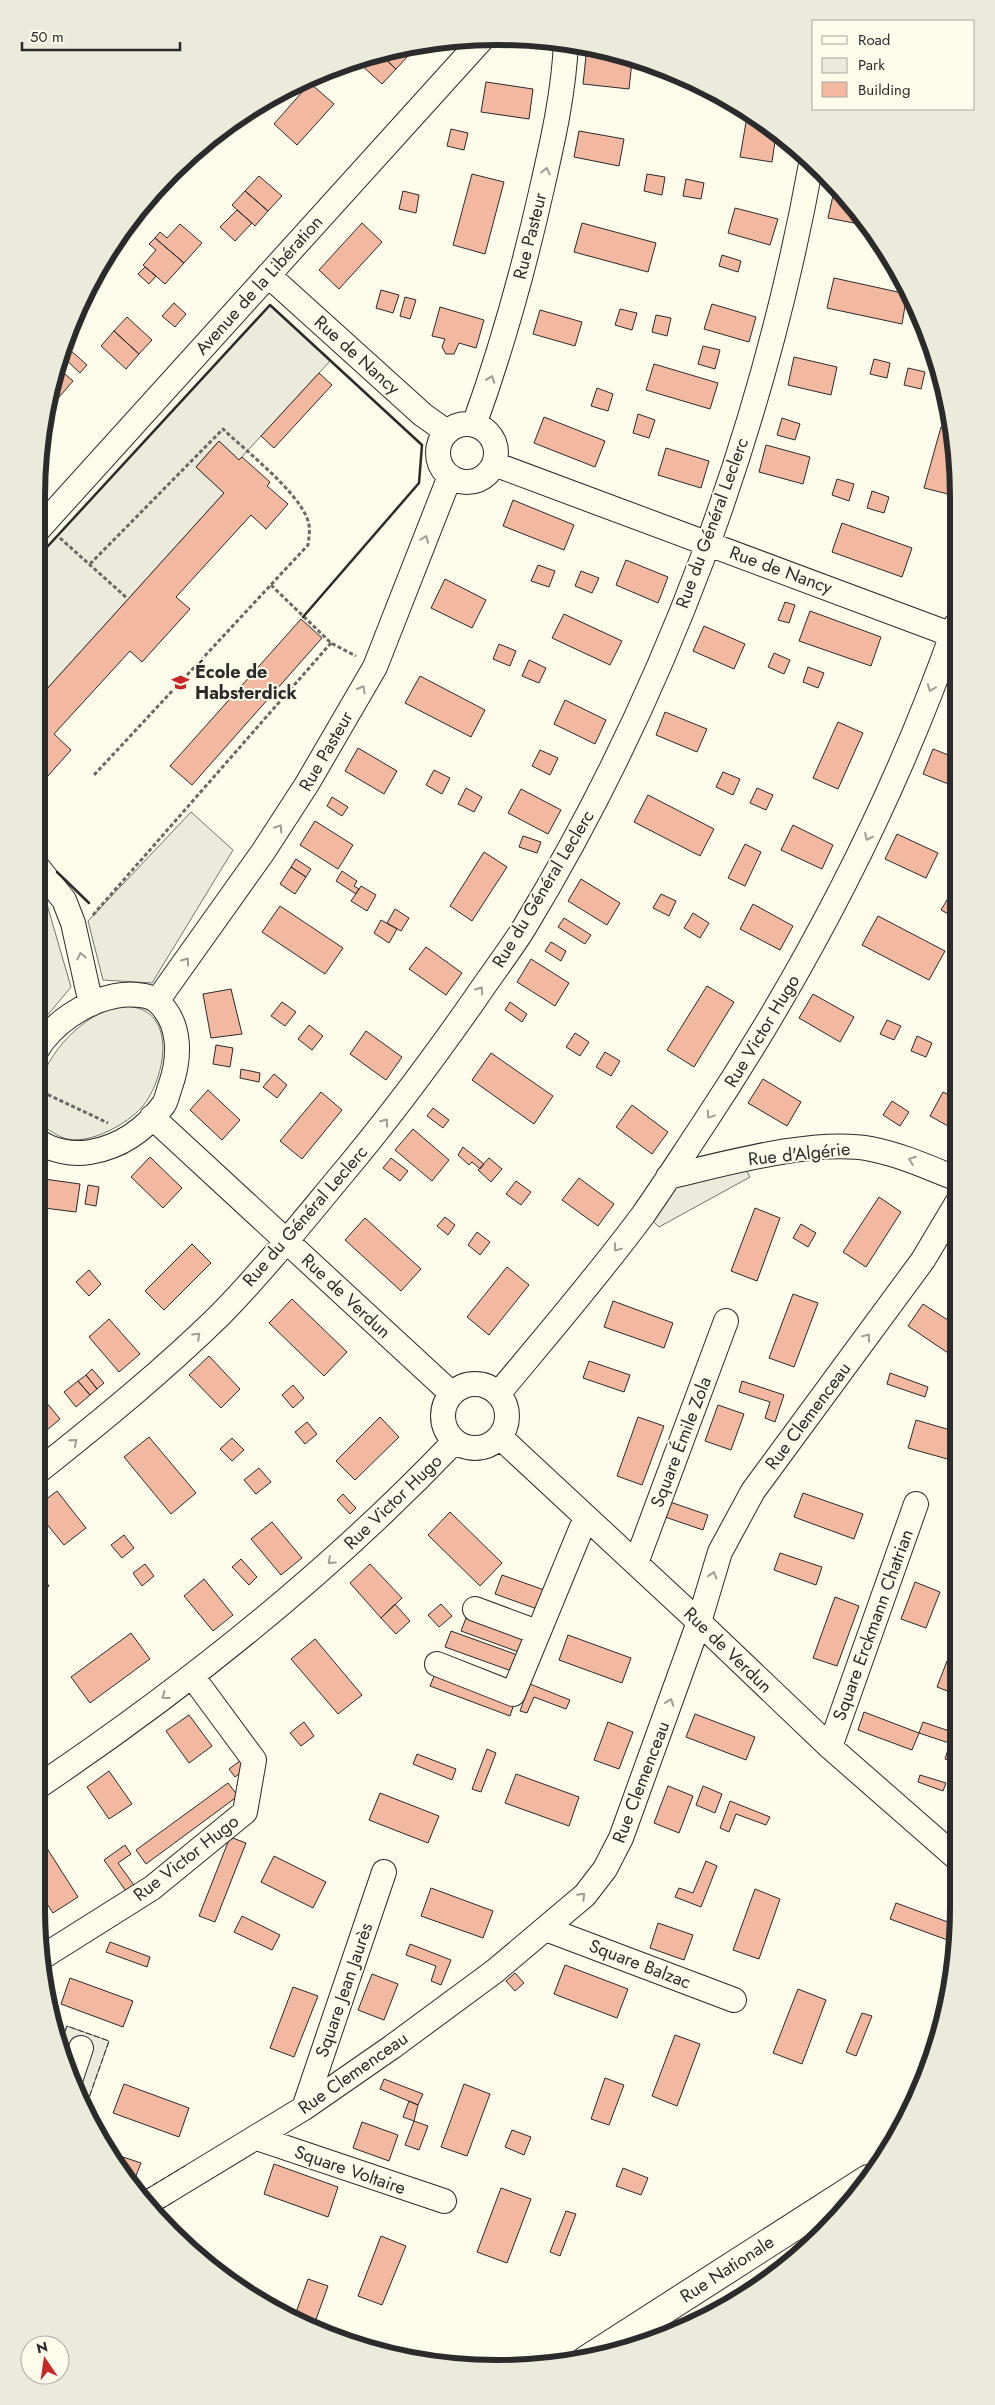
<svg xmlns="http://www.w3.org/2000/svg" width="995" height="2405" font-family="Jost,sans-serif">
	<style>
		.green { fill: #ecebdb; stroke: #74746e }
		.parking { fill: #eceadb; stroke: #74746e }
		.building { fill: #f2b8a0; stroke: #2b2b2b }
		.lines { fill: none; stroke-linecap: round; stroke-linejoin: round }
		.minor-casing { stroke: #2b2b2b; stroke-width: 26 }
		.major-casing { stroke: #2b2b2b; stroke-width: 30 }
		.path { stroke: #6a6964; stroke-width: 3; stroke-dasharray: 4 2.5; stroke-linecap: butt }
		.minor { stroke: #fdfbea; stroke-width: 24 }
		.major { stroke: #fdfbea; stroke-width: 28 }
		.fence { stroke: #2b2b2b; stroke-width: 1; stroke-dasharray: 6 2.5; stroke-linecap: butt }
		.wall { stroke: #2b2b2b; stroke-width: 2.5 }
		.oneway { stroke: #9e9d94 }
		.labels { text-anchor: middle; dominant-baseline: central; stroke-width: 4; stroke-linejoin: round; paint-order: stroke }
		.street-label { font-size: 18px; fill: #2b2b2b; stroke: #fdfbea }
		.poi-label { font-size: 18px; font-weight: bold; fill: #2b2b2b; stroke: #fdfbea; text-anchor: start }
		.rim { fill: none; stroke: #2b2b2b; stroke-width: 6 }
	</style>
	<rect width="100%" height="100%" fill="#fdfbea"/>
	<path class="green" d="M191,812L233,850L152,983L103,980L88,921Z
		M36,892L46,901L71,987L36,1029Z
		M127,1006C133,1007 140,1008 145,1011C176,1029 161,1085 142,1107C127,1124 91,1144 68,1139C60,1138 51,1131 44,1127C42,1120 39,1112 39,1104C35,1066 72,1026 104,1011C111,1008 120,1007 127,1006Z"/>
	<path class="parking" d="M270,305L331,360L239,460L219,441L196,467L224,493L36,701V559Z
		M741,1160L750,1177L659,1227L644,1213L668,1177Z
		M67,2026L109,2041L85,2109L61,2056L59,2047Z"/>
	<path class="building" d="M404,48L410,54L396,69L378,52Z
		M378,52L396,69L382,84L358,62Z
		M586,56L632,61L629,89L583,84Z
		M486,82L533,89L529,119L481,112Z
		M310,83L334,104L297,145L274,124Z
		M748,111L776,134L772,162L740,157Z
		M451,129L468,133L464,150L447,146Z
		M579,131L624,139L619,166L574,157Z
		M472,174L504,182L485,254L453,245Z
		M647,174L665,177L662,195L644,191Z
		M259,176L282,196L268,211L245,191Z
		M686,179L704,183L701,199L683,196Z
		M245,191L268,211L255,226L232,205Z
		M403,191L419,195L416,213L399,209Z
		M834,191L844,194L864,225L828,218Z
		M735,208L778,219L770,245L728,233Z
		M237,210L252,223L235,241L220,227Z
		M362,223L382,242L339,289L319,270Z
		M582,223L656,243L648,272L574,252Z
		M180,224L202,243L184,263L155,238L160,232L167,238Z
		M155,238L184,263L165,284L143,265L156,250L149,244Z
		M722,255L741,261L738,272L719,266Z
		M145,267L156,276L149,284L138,274Z
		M834,278L907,294L902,324L827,308Z
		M381,290L399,295L393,313L376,308Z
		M405,297L416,300L410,319L400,316Z
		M174,303L186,314L175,327L162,316Z
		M712,304L756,317L749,342L704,329Z
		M440,307L484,320L476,348L459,343L454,354H446L442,347L445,339L432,336Z
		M620,309L637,313L632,330L615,325Z
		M540,310L582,322L575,346L533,334Z
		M656,315L671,318L667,336L652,332Z
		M127,317L152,340L139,354L114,331Z
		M114,331L139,354L126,369L101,346Z
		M703,346L720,350L715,369L698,364Z
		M69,349L87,365L80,373L62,356Z
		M794,357L837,367L831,395L788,385Z
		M874,359L890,363L887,378L870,374Z
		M654,364L718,383L710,409L646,390Z
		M58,368L73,381L53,404L52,403Z
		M908,368L925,372L921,389L904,385Z
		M319,373L332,385L274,448L261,436Z
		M597,388L613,394L608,411L591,406Z
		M638,414L655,420L649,438L633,433Z
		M544,417L605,441L595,467L534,443Z
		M782,418L800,424L795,440L777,435Z
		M941,427L953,430L955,437V483L952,495L924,488Z
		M219,441L239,460L242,457L270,482L267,486L288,504L266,529L251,515L176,597L190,609L142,662L130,651L54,734L71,750L47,777L36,767V701L224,493L196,467Z
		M766,445L810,457L803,484L759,472Z
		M666,448L709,461L701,488L658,475Z
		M837,479L854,484L849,501L832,495Z
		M872,491L889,497L884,513L867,508Z
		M513,500L574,525L564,550L503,526Z
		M842,523L912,548L902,577L832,552Z
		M626,560L668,577L658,603L616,585Z
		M538,565L555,571L549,587L531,581Z
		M581,571L599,578L592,593L575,586Z
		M445,579L486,600L472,628L431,608Z
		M785,602L795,605L789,623L778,620Z
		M810,611L881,637L871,666L799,641Z
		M564,614L622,641L610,665L552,638Z
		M301,619L322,638L192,785L170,766Z
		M704,626L745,644L734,669L693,651Z
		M499,644L516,651L510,666L493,659Z
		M774,653L790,660L784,674L768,667Z
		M529,660L546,668L539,683L522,676Z
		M808,667L824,673L818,688L803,682Z
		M420,676L485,710L471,737L405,703Z
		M565,700L606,720L595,744L554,724Z
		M665,712L707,729L697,752L656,735Z
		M838,722L863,733L838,789L813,778Z
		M358,748L397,771L384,794L345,771Z
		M933,749L956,758V787L923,774Z
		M540,750L558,758L550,775L532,766Z
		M434,770L450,778L442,794L426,785Z
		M723,772L740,779L733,795L716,787Z
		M466,788L482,797L474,812L458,804Z
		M757,788L773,795L766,810L750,803Z
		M521,789L561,810L548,834L508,813Z
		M648,795L714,829L700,856L634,822Z
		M332,797L348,807L342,816L327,806Z
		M315,821L353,845L338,869L300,845Z
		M793,825L833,845L822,869L781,850Z
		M897,834L938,853L926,878L885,859Z
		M523,836L541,842L537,853L519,847Z
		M745,844L761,852L745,886L728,878Z
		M484,852L507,867L472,921L450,906Z
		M296,859L311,869L306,877L291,867Z
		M291,867L306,877L295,894L280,884Z
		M342,871L357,881L354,886L359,889L356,894L336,881Z
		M581,879L620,903L607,925L568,901Z
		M361,886L376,895L367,911L351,901Z
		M661,894L676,901L669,916L653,908Z
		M950,895L956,899V918L941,910Z
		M753,904L793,926L780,950L740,929Z
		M280,906L343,948L325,974L262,932Z
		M395,909L409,918L401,931L387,923Z
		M693,913L709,923L700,938L684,928Z
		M878,916L945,951L929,980L862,945Z
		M564,918L591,935L585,944L558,927Z
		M381,920L397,929L389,943L374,933Z
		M551,942L566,951L561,961L545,951Z
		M426,947L462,973L446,995L409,969Z
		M531,959L569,983L555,1006L517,982Z
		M707,986L734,1002L694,1067L667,1050Z
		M231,989L242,1034L211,1038L203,994Z
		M813,994L854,1017L840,1042L799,1018Z
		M282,1002L296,1012L285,1026L271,1016Z
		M510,1002L527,1014L522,1022L505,1010Z
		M887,1020L901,1026L894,1040L880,1034Z
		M309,1025L323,1036L312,1050L298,1039Z
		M366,1031L402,1057L386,1080L350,1054Z
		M575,1033L589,1042L580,1056L566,1047Z
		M917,1036L932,1043L926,1057L911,1051Z
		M216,1045L233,1048L230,1067L213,1064Z
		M605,1052L620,1061L611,1076L596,1067Z
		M491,1053L553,1096L534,1124L472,1080Z
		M241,1069L260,1073L259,1082L240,1078Z
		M274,1074L287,1085L277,1098L263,1087Z
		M763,1079L801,1102L787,1126L748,1103Z
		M208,1090L240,1120L222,1140L190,1110Z
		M321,1092L342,1110L302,1159L280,1141Z
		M943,1092L957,1099V1131L930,1116Z
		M892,1101L909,1112L900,1126L883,1115Z
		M632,1105L668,1132L652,1154L616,1127Z
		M433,1108L449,1120L443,1128L427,1116Z
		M413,1129L449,1160L432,1181L395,1150Z
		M463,1147L484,1164L480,1169L472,1162L469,1165L458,1155Z
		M150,1157L182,1188L163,1208L131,1177Z
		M391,1158L408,1171L400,1181L383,1168Z
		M489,1158L502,1169L491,1182L478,1170Z
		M37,1178L80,1184L76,1212L36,1207Z
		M579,1178L614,1204L598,1226L562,1200Z
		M516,1181L531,1192L521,1205L506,1194Z
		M88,1185L99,1187L96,1206L85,1204Z
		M879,1197L901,1212L866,1267L843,1252Z
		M755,1208L780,1218L757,1281L731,1271Z
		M445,1217L455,1225L448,1235L437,1226Z
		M365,1218L421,1269L401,1291L345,1240Z
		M801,1224L816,1233L808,1247L793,1238Z
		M477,1232L490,1242L480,1255L468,1245Z
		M192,1244L211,1263L164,1310L145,1291Z
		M507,1267L529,1285L489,1335L467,1317Z
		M89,1270L101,1284L89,1296L76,1282Z
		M793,1294L818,1303L794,1367L769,1358Z
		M292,1299L347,1352L324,1376L269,1323Z
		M613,1301L673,1323L664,1348L604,1327Z
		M923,1304L957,1326V1359L908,1326Z
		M109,1319L140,1354L119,1372L89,1337Z
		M209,1356L240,1389L221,1408L189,1375Z
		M589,1361L630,1375L624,1392L583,1378Z
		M92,1369L104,1383L97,1389L86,1375Z
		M890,1373L928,1387L925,1397L887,1384Z
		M86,1375L97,1389L90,1395L78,1381Z
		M78,1381L90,1395L76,1407L64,1392Z
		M742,1381L784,1395L775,1422L765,1418L770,1402L739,1392Z
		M293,1385L304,1398L293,1408L282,1395Z
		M36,1390L60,1419L40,1436L36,1431Z
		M718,1405L744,1414L731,1450L705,1441Z
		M380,1417L399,1437L355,1480L336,1461Z
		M638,1417L664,1426L642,1485L617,1476Z
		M916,1420L957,1432L958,1462L908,1448Z
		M307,1422L317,1434L305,1444L295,1432Z
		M149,1437L196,1493L171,1514L124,1457Z
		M232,1438L244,1450L232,1461L220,1449Z
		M259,1468L271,1482L256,1494L244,1480Z
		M57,1491L86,1528L64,1545L36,1511V1507Z
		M803,1493L863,1514L854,1539L794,1517Z
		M343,1494L356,1508L350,1514L337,1500Z
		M670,1502L708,1515L703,1530L665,1517Z
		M450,1512L502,1563L480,1586L428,1535Z
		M272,1522L302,1558L281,1575L251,1539Z
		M124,1535L134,1548L122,1558L111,1545Z
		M780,1553L822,1567L816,1585L774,1570Z
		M241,1559L257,1577L249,1585L232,1567Z
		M145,1564L154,1576L142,1586L133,1573Z
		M370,1564L402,1598L381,1618L350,1583Z
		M38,1571L49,1586L40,1593L36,1588Z
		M502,1575L547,1591L540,1610L495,1594Z
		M204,1579L233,1615L213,1631L184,1596Z
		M915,1582L940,1592L926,1628L901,1619Z
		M835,1597L859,1606L837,1666L813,1658Z
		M395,1604L410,1621L396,1634L381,1618Z
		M441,1604L452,1616L439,1627L428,1615Z
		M468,1613L531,1635L524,1654L461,1631Z
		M451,1631L523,1657L517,1673L445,1647Z
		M131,1633L150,1659L90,1703L71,1677Z
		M568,1635L631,1658L622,1683L559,1660Z
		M315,1639L362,1695L338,1714L291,1659Z
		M947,1661L958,1665V1695L937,1687Z
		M437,1669L516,1698L510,1716L430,1686Z
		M530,1684L570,1700L566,1709L534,1697L527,1713L520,1711Z
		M864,1712L919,1733L912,1750L858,1730Z
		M695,1714L755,1737L746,1760L686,1737Z
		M189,1715L212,1746L189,1763L166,1731Z
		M304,1722L314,1736L301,1746L290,1733Z
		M608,1722L633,1732L619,1769L594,1760Z
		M923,1722L958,1734V1746L919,1733Z
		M950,1743L958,1746L954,1762L945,1759Z
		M36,1749L41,1756L36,1760Z
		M487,1749L496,1753L481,1792L472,1789Z
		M417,1754L456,1769L452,1780L413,1764Z
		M244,1758L249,1766L235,1777L229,1769Z
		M109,1771L132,1804L109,1819L87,1787Z
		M516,1774L579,1797L569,1826L505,1803Z
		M920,1775L946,1783L943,1791L918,1782Z
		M228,1783L238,1796L146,1864L136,1850Z
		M668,1786L693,1796L679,1833L654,1823Z
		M703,1786L722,1794L715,1813L696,1805Z
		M380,1793L439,1816L428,1843L369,1820Z
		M730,1801L770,1817L766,1825L736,1814L729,1832L720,1828Z
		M230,1837L246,1843L215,1922L199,1916Z
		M41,1839L78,1897L53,1913L36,1887V1842Z
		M125,1845L131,1854L118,1863L136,1888L128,1894L104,1860Z
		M274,1856L326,1882L313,1908L261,1882Z
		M706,1861L717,1866L701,1907L675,1897L679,1888L693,1893Z
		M431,1888L493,1911L483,1938L421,1916Z
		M755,1889L780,1899L759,1959L733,1950Z
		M896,1903L956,1925L953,1942L890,1919Z
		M242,1916L280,1935L272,1950L234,1932Z
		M658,1923L693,1935L684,1960L650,1948Z
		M110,1942L150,1957L147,1967L106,1952Z
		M410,1944L451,1960L441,1985L431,1981L436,1966L406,1955Z
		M565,1965L628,1989L617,2018L554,1994Z
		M515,1973L524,1983L515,1991L506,1981Z
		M372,1974L398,1984L384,2020L358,2010Z
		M70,1978L133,2001L123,2027L61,2004Z
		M293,1987L318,1996L294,2057L270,2048Z
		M798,1989L826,2000L802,2064L773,2053Z
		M862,2013L872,2016L856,2056L846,2052Z
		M675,2035L700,2044L677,2106L652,2096Z
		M605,2078L624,2085L609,2125L591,2119Z
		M384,2079L423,2094L418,2105L380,2089Z
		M124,2084L189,2108L179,2137L113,2113Z
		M464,2084L490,2094L467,2156L441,2147Z
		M409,2101L418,2105L414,2121L403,2117Z
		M414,2121L428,2126L419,2150L405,2145Z
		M362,2122L398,2135L389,2161L353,2148Z
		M512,2130L531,2137L524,2155L505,2147Z
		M108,2152L141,2163L132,2186L125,2176L128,2170L118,2166Z
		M274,2164L338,2187L328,2217L264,2194Z
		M623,2168L648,2178L641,2195L616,2186Z
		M501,2188L531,2199L507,2263L477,2252Z
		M566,2211L576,2214L560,2256L550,2252Z
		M381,2236L406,2246L382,2305L358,2296Z
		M308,2279L328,2286L314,2325L294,2318Z"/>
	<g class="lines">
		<defs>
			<path id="minor" d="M268,275L423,415L447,432
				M438 453a29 29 0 1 1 58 0a29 29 0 1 1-58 0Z
				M474,425C502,348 524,268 542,188C553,140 564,91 566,42
				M494,464L955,636
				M36,532L483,38
				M36,865L64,900L73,923L91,1004
				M157,1001L263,852L307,784L375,667L450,476
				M36,1051C52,1024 84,1002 115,996C126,994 149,993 158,1002C182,1024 180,1059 170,1087C168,1092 167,1099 164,1104C145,1130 120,1147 90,1152C73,1155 49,1151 36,1139
				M152,1117L452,1394
				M668,1177C724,1164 815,1138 871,1149C901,1155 928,1167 957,1179
				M443 1416a32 32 0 1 1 64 0a32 32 0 1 1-64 0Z
				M498,1394C547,1335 597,1277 643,1215C664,1185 683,1155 703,1125C807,968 893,803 955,626
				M500,1437L699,1622L830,1747L959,1860
				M36,1473C99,1423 163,1371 220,1315C264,1270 303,1221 343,1173C390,1117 433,1059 475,999C491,975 509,952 524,928C665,695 762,433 811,164
				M636,1563L726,1321
				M475,1609L537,1632
				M437,1664L513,1694L586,1517
				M830,1747L916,1504
				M36,1788C186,1687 329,1573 454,1442
				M546,1929L734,2000
				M44,1956L152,1888L245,1812L254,1760L192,1676
				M71,2078L81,2048
				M304,2108L384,1872
				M257,2138L444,2201
				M146,2204L304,2108L392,2047L495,1971L585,1895L605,1869L621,1838L699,1622L720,1552L753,1491L923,1260L957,1203"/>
			<path id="major" d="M586,2360L868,2179"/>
		</defs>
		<use href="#minor" class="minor-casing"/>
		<use href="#major" class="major-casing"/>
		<path class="path" d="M60,538L128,599
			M90,564L223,429C247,452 295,489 307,518C311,527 309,536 308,545L94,775
			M271,585L331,643L356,656
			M93,915L331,643
			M36,1089L108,1123"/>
		<use href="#minor" class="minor"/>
		<use href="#major" class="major"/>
		<path class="fence" d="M59,2047L67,2026L109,2041L85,2109
			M138,2194L185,2166
			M154,2214L175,2201"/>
		<path class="wall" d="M36,559L270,305L422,445L419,483L303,617
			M57,872L89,903"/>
	</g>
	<defs><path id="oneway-chevron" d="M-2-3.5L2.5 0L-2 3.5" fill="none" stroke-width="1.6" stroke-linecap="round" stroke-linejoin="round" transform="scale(1.25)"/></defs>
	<g class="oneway">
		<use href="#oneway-chevron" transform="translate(546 171) rotate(-77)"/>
		<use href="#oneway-chevron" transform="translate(491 379) rotate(-70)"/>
		<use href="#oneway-chevron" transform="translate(425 539) rotate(-69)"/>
		<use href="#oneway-chevron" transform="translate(931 688) rotate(111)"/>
		<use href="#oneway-chevron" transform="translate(362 689) rotate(-60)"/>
		<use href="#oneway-chevron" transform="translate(279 828) rotate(-57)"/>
		<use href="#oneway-chevron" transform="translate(868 837) rotate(116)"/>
		<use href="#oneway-chevron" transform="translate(81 956) rotate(-102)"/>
		<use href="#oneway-chevron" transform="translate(186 961) rotate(-55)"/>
		<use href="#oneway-chevron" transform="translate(480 990) rotate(-55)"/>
		<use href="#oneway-chevron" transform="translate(710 1115) rotate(124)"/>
		<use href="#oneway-chevron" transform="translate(385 1122) rotate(-52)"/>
		<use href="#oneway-chevron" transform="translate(912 1160) rotate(-159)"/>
		<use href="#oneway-chevron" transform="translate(617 1248) rotate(127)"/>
		<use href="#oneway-chevron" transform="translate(197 1336) rotate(-43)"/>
		<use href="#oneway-chevron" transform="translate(867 1337) rotate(-53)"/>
		<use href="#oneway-chevron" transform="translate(74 1442) rotate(-40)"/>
		<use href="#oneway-chevron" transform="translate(331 1561) rotate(138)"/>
		<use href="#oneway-chevron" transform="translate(713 1575) rotate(-73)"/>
		<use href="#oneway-chevron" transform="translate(165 1696) rotate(144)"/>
		<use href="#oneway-chevron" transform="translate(670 1702) rotate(-70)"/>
		<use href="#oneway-chevron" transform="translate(582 1896) rotate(-45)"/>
	</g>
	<defs>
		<symbol id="school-bare" viewBox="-9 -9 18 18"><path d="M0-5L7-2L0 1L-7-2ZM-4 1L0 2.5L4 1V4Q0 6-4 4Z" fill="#c62828" stroke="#fdfbea" stroke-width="2.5" paint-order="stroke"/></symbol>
	</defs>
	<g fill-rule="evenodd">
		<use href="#school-bare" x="168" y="670" width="25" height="25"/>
	</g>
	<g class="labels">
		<g class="street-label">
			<text transform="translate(530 236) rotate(-76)">Rue Pasteur</text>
			<text transform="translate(259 285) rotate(-48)">Avenue de la Libération</text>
			<text transform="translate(357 355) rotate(42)">Rue de Nancy</text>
			<text transform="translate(712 523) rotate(-70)">Rue du Général Leclerc</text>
			<text transform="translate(781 570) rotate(20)">Rue de Nancy</text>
			<text transform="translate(326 751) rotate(-60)">Rue Pasteur</text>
			<text transform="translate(543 889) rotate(-59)">Rue du Général Leclerc</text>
			<text transform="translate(762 1031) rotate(-59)">Rue Victor Hugo</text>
			<text transform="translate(799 1154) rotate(-6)">Rue d'Algérie</text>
			<text transform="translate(305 1216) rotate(-49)">Rue du Général Leclerc</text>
			<text transform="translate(346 1296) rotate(43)">Rue de Verdun</text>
			<text transform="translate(808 1416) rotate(-53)">Rue Clemenceau</text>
			<text transform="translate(681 1442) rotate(-69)">Square Émile Zola</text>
			<text transform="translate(393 1502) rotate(-44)">Rue Victor Hugo</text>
			<text transform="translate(873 1625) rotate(-70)">Square Erckmann Chatrian</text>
			<text transform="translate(728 1650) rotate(44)">Rue de Verdun</text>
			<text transform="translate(641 1782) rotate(-69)">Rue Clemenceau</text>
			<text transform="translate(186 1858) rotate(-38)">Rue Victor Hugo</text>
			<text transform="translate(640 1964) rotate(21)">Square Balzac</text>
			<text transform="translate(344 1990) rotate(-71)">Square Jean Jaurès</text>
			<text transform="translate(353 2073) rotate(-35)">Rue Clemenceau</text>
			<text transform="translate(350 2170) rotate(19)">Square Voltaire</text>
			<text transform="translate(727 2269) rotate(-33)">Rue Nationale</text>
		</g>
		<g class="poi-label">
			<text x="195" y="672">École de<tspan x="195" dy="21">Habsterdick</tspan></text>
		</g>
	</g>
	<path d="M0 0H995V2405H0ZM497 45H498A452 452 0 0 1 950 497V1908A452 452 0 0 1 498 2360H497A452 452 0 0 1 45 1908V497A452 452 0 0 1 497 45Z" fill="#eceadb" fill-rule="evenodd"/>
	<path class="rim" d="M497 45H498A452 452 0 0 1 950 497V1908A452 452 0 0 1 498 2360H497A452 452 0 0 1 45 1908V497A452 452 0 0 1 497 45Z"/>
	<rect x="812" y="20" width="162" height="90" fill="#fdfbea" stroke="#a9a89e"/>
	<rect x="822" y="36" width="25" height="8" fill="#fdfbea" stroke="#a9a89e"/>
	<text x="858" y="45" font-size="15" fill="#2b2b2b">Road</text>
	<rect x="822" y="58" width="25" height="15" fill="#ecebdb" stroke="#a9a89e"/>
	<text x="858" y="70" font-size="15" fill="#2b2b2b">Park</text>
	<rect x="822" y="82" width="25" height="15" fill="#f2b8a0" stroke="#a9a89e"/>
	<text x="858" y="95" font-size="15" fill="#2b2b2b">Building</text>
	<g transform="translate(45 2360) rotate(347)"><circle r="24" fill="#fdfbea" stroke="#a9a89e"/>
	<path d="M0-4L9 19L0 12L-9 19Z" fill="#c62828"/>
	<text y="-8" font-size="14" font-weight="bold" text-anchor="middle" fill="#2b2b2b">N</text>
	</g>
	<path d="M22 42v8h158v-8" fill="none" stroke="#2b2b2b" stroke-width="2.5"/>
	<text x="30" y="42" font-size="15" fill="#2b2b2b" stroke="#fdfbea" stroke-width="4" paint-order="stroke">50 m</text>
</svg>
